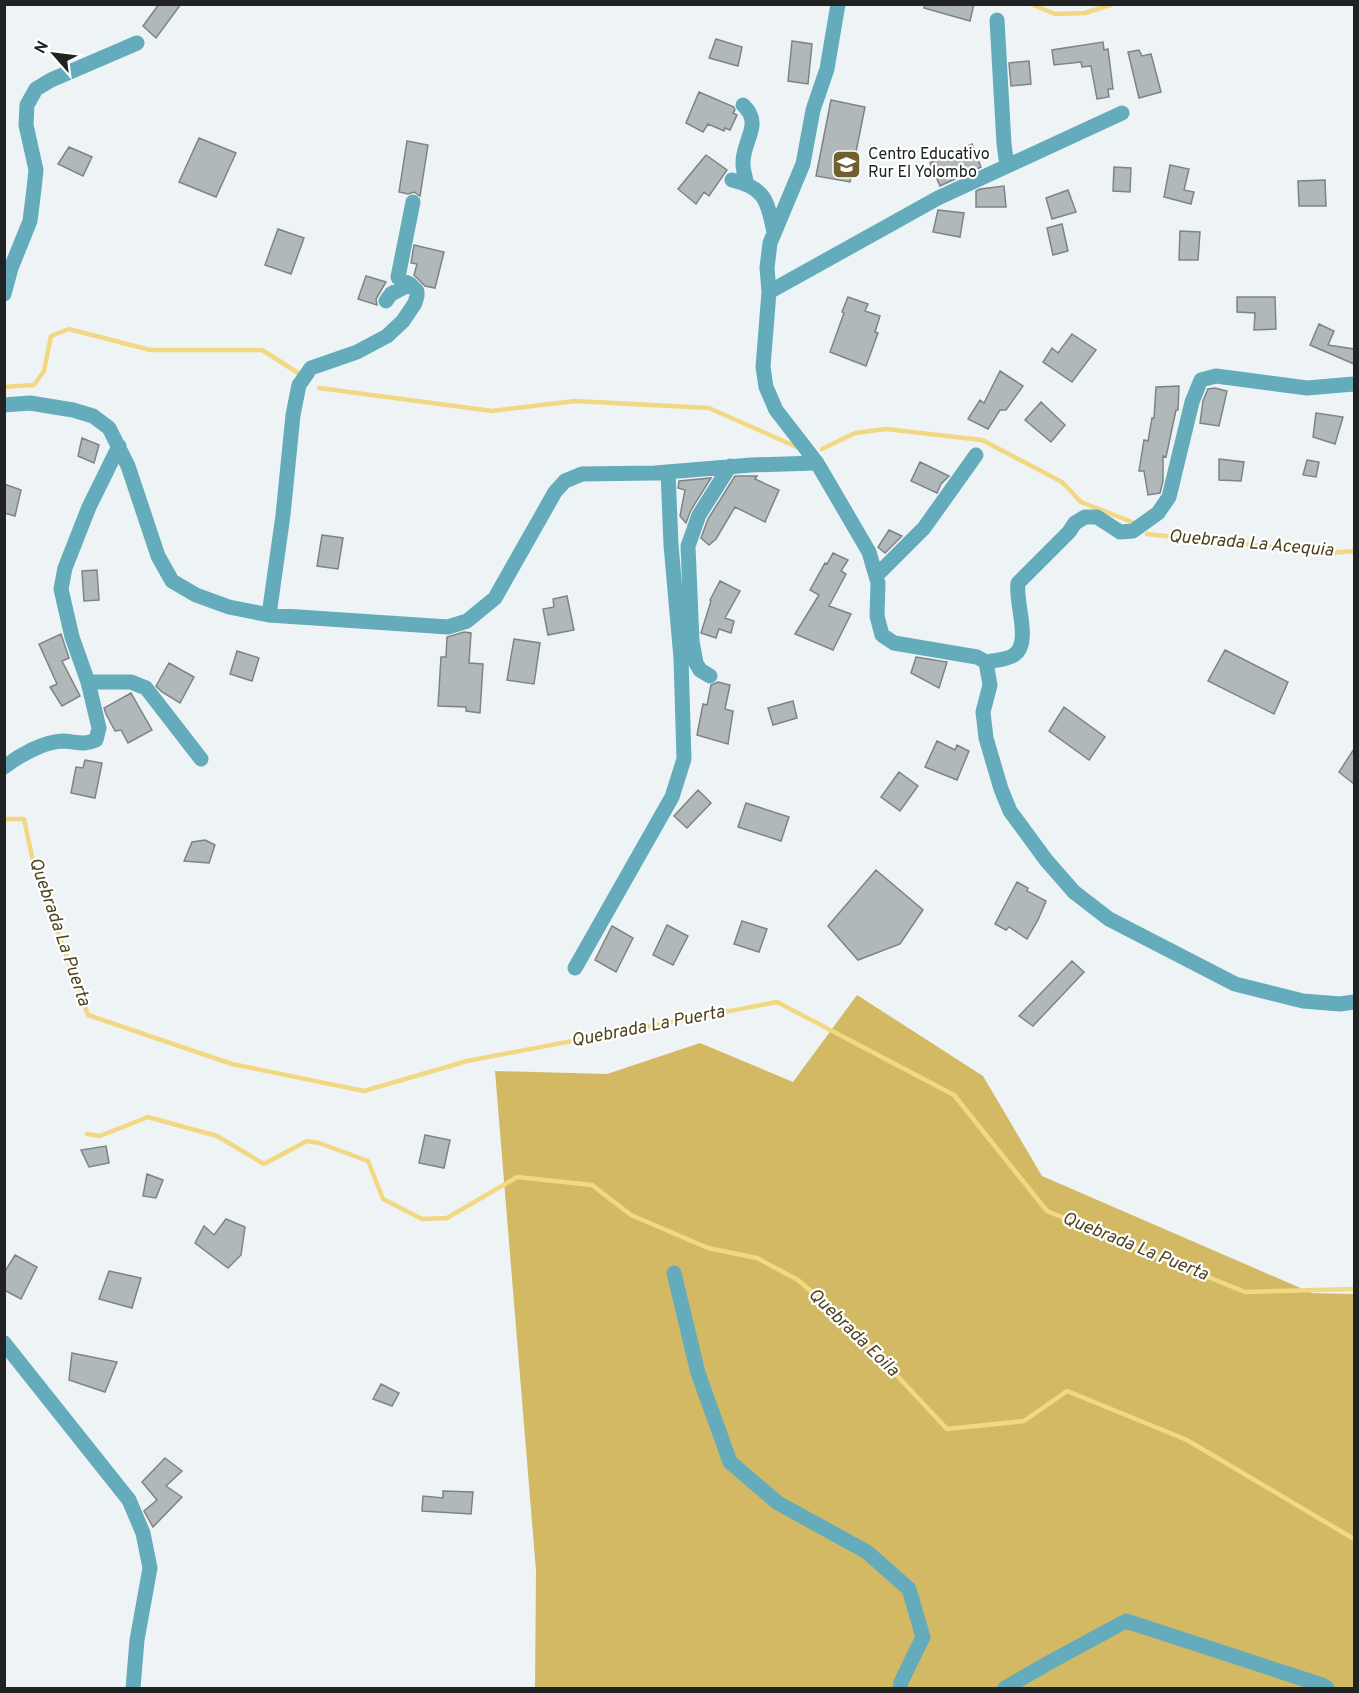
<svg xmlns="http://www.w3.org/2000/svg" width="1359" height="1693" font-family="Overpass,sans-serif">
	<style>
		.forest { fill: #d3b964 }
		.lines { fill: none; stroke-linecap: round; stroke-linejoin: round }
		.stream { stroke: #f3d883; stroke-width: 4.5 }
		.building { fill: #b1b8b9; stroke: #7e8485; stroke-width: 1.5 }
		.minor { stroke: #64acbc; stroke-width: 15 }
		.labels { text-anchor: middle; dominant-baseline: central; stroke-width: 4.5; stroke-linejoin: round; paint-order: stroke }
		.poi-label { font-size: 16px; fill: #202223; stroke: #fff; text-anchor: start }
		.water-label { font-size: 18px; font-style: italic; fill: #4e431e; stroke: #fff }
	</style>
	<rect width="100%" height="100%" fill="#eef4f6"/>
	<path class="forest" d="M857,995L983,1076L1042,1176L1312,1293L1354,1294V1688H535L536,1571L495,1071L607,1074L700,1043L793,1082Z"/>
	<g class="lines">
		<path class="stream" d="M1031,4L1055,14L1085,13L1113,4
			M4,387L34,385L44,371L51,336L69,329L150,350H262L303,376
			M319,388L492,411L575,401L709,408L797,447
			M822,449L855,433L886,429L982,440L1062,482L1081,502L1137,524
			M1147,534L1331,553L1354,551
			M4,819H24L34,866L88,1015L232,1064L364,1091L467,1061L777,1002L954,1095L1047,1211L1245,1292L1354,1289
			M87,1134L100,1136L148,1117L217,1136L264,1164L307,1141L319,1143L368,1161L383,1199L422,1219L447,1218L517,1177L592,1185L631,1215L708,1248L757,1258L798,1280L848,1323L947,1429L1024,1421L1067,1391L1187,1440L1354,1539"/>
	</g>
	<path class="building" d="M159,4H181L156,38L143,26Z
		M925,4H974L970,21L924,8Z
		M716,39L742,47L738,66L709,58Z
		M792,41L812,44L808,84L788,81Z
		M1103,42L1104,50L1108,49L1113,89H1108L1109,97L1097,99L1091,66L1082,67L1081,62L1054,65L1052,50Z
		M1139,50L1142,56L1151,54L1161,92L1139,98L1128,52Z
		M1029,61L1031,84L1011,86L1009,63Z
		M699,92L734,107L735,110L733,113L737,115L730,130L725,128L724,131L708,124L703,132L686,123Z
		M831,100L865,107L850,182L816,176Z
		M199,138L236,153L216,197L179,182Z
		M407,141L428,145L420,196L414,192L408,194L399,192Z
		M972,144L981,167L940,186L930,163Z
		M69,147L92,157L83,176L58,164Z
		M706,155L727,170L709,196L704,192L696,204L678,189Z
		M1170,165L1189,169L1184,190L1194,192L1191,204L1164,197Z
		M1114,167L1131,168L1130,192L1113,191Z
		M1325,180L1326,206H1299L1298,181Z
		M1004,186L1006,207H976V191L980,189Z
		M1068,190L1076,212L1052,219L1046,198Z
		M938,210L964,213L960,237L933,232Z
		M1062,224L1068,251L1053,255L1047,228Z
		M278,229L304,238L291,274L265,265Z
		M1180,231L1200,232L1198,260H1179Z
		M414,245L444,252L435,288L425,286L414,275L417,264L411,263Z
		M366,276L386,282L376,299L377,305L358,299Z
		M848,297L868,304L865,311L880,316L875,332L878,333L866,366L830,352L844,313L842,312Z
		M1237,297H1275L1276,329L1254,330L1255,313L1237,312Z
		M1319,324L1334,331L1328,345L1354,349V364L1310,345Z
		M1072,334L1096,350L1072,382L1043,362L1052,348L1058,353Z
		M1000,371L1023,386L1006,410H1000L988,429L968,419L980,400L984,403Z
		M1179,386L1178,410H1176L1166,457L1163,456V481L1160,493L1148,495L1144,471H1139L1144,440L1148,441L1152,418H1154L1156,387Z
		M1215,388L1227,391L1219,426L1200,423L1203,401L1208,389Z
		M1041,402L1065,425L1051,442L1025,420Z
		M1316,413L1343,417L1335,444L1313,437Z
		M82,438L99,445L94,463L78,456Z
		M1219,459L1244,462L1241,481L1219,480Z
		M1307,460L1319,462L1316,477L1303,475Z
		M920,462L949,476L941,484L937,493L911,481Z
		M735,476H757L755,479L779,490L765,522L735,507L716,539L709,545L701,538L708,519Z
		M711,478L691,510L686,523L680,516L685,490L678,488L679,481Z
		M4,484L21,490L15,516L4,513Z
		M889,530L902,536L885,553L878,547Z
		M322,535L343,538L338,569L317,566Z
		M833,553L848,560L841,571L846,574L829,606L851,614L833,650L795,634L819,595L810,590L825,563L827,564Z
		M97,570L99,600L84,601L82,571Z
		M720,581L740,591L725,618L734,621L731,633L719,629L716,638L701,633L711,601L710,600Z
		M567,596L574,630L548,635L543,609L554,607L553,599Z
		M464,632L471,633L469,663L483,664L480,713L466,711V707L438,706L441,657H446L447,637Z
		M61,634L69,658L62,661L80,696L62,706L50,687L57,684L39,644Z
		M514,639L540,643L534,684L507,680Z
		M1225,650L1288,682L1274,714L1208,681Z
		M237,651L259,658L252,681L230,674Z
		M916,657L947,662L939,688L911,673Z
		M169,663L194,677L180,703L162,692L156,686Z
		M718,682L730,685L725,709L733,711L728,744L697,735L703,704L707,705L711,685Z
		M131,693L152,730L128,743L121,730L115,731L106,714L104,708Z
		M793,701L797,718L773,725L768,708Z
		M1064,707L1105,737L1089,760L1049,731Z
		M937,741L955,750L957,745L969,751L957,780L925,767Z
		M1354,749V784L1339,772Z
		M85,760L102,763L95,798L71,793L76,767L83,768Z
		M899,772L918,786L900,811L881,797Z
		M698,790L711,803L687,828L674,816Z
		M746,803L789,817L781,841L738,827Z
		M205,840L215,845L209,863L184,861L192,842Z
		M876,870L923,910L900,944L858,960L828,926Z
		M1017,882L1028,888L1027,891L1046,901L1038,920L1027,939L1009,927L1006,930L995,924Z
		M742,921L767,929L759,952L734,944Z
		M667,925L688,936L673,965L653,955Z
		M612,926L633,938L616,972L595,960Z
		M1072,961L1084,972L1033,1026L1019,1016Z
		M425,1135L450,1140L444,1168L419,1163Z
		M106,1146L109,1163L89,1167L81,1150Z
		M147,1174L163,1180L156,1198L143,1196Z
		M226,1219L245,1227L241,1255L228,1268L195,1243L204,1226L214,1235Z
		M15,1255L37,1267L21,1299L4,1290V1273Z
		M109,1271L141,1278L132,1308L99,1299Z
		M72,1353L117,1362L105,1392L69,1380Z
		M381,1384L399,1393L392,1406L373,1399Z
		M165,1458L182,1471L166,1486L182,1497L153,1527L144,1511L157,1500L142,1482Z
		M443,1491L473,1492L471,1514L422,1511L423,1496L443,1498Z"/>
	<g class="lines">
		<path class="minor" d="M838,4L827,69L813,110L803,164L770,243L767,268L769,292L763,367L766,387L776,410L817,463L869,552L878,583L877,616L882,635L894,643L977,657L986,662L990,685L983,712L986,738L1001,789L1010,811L1046,860L1074,892L1109,919L1235,984L1303,1001L1340,1004L1354,1002
			M997,20L1004,144L1007,166
			M743,105C764,124 742,141 743,164C743,170 745,177 747,184
			M732,180C766,188 767,201 774,232
			M769,292L938,198L1122,113
			M4,294L11,268L30,221L34,189L36,170L26,125L27,105L36,89L51,80L137,43
			M386,301L391,294L410,284
			M4,405L30,403L73,410L93,416L109,428L128,466L158,556L172,581L196,595L229,607L269,615L448,627L467,621L495,598L555,492L565,481L582,474L655,473L751,465L817,463
			M876,576L924,528L976,455
			M269,615L283,515L293,415L299,385L311,368L357,352L387,336L403,321L415,303L417,296V291L410,284L399,279L398,277L413,202
			M986,662C995,660 1007,660 1014,655C1032,643 1015,603 1018,583L1069,532L1075,523L1085,517H1097L1120,532L1133,531L1158,513L1169,497L1192,402L1201,380L1216,376L1307,388L1354,384
			M710,676L700,670L696,663L692,641L688,546L699,515L730,466
			M88,682H131L146,688L201,759
			M4,767C20,755 43,742 62,741C75,741 83,746 96,740L99,728L88,682L72,637L61,589L65,568L89,507L119,446
			M575,968L672,797L684,759L681,658L671,545L668,472
			M674,1273L698,1373L730,1462L778,1503L867,1552L909,1589L923,1637L901,1682L900,1688
			M4,1343L129,1500L143,1533L150,1568L137,1640L133,1688
			M1005,1688L1052,1661L1126,1621L1322,1685L1327,1688"/>
	</g>
	<defs>
		<symbol id="school-square" viewBox="-11 -11 22 22"><rect x="-9" y="-9" width="18" height="18" rx="4" fill="#6f602d" stroke="#fff"/><path d="M0-5L7-2L0 1L-7-2ZM-4 1L0 2.5L4 1V4Q0 6-4 4Z" fill="#fff"/></symbol>
	</defs>
	<g fill-rule="evenodd">
		<use href="#school-square" x="830" y="148" width="33" height="33"/>
	</g>
	<g class="labels">
		<g class="poi-label">
			<text x="868" y="155">Centro Educativo<tspan x="868" dy="18">Rur El Yolombo</tspan></text>
		</g>
		<g class="water-label">
			<text transform="translate(1251 544) rotate(5)">Quebrada La Acequia</text>
			<text transform="translate(59 932) rotate(71)">Quebrada La Puerta</text>
			<text transform="translate(648 1027) rotate(-11)">Quebrada La Puerta</text>
			<text transform="translate(1135 1247) rotate(22)">Quebrada La Puerta</text>
			<text transform="translate(853 1333) rotate(44)">Quebrada Eoila</text>
		</g>
	</g>
	<rect width="1359" height="1693" fill="none" stroke="#202223" stroke-width="12"/>
	<g transform="translate(54 54) rotate(298)" stroke="#ffffff" stroke-width="4.5" paint-order="stroke">
	<path d="M0-4.5L10 22L0 15L-10 22Z" fill="#202223"/>
	<text y="-9" font-size="16" font-weight="bold" text-anchor="middle" fill="#202223">N</text>
	</g>
</svg>
